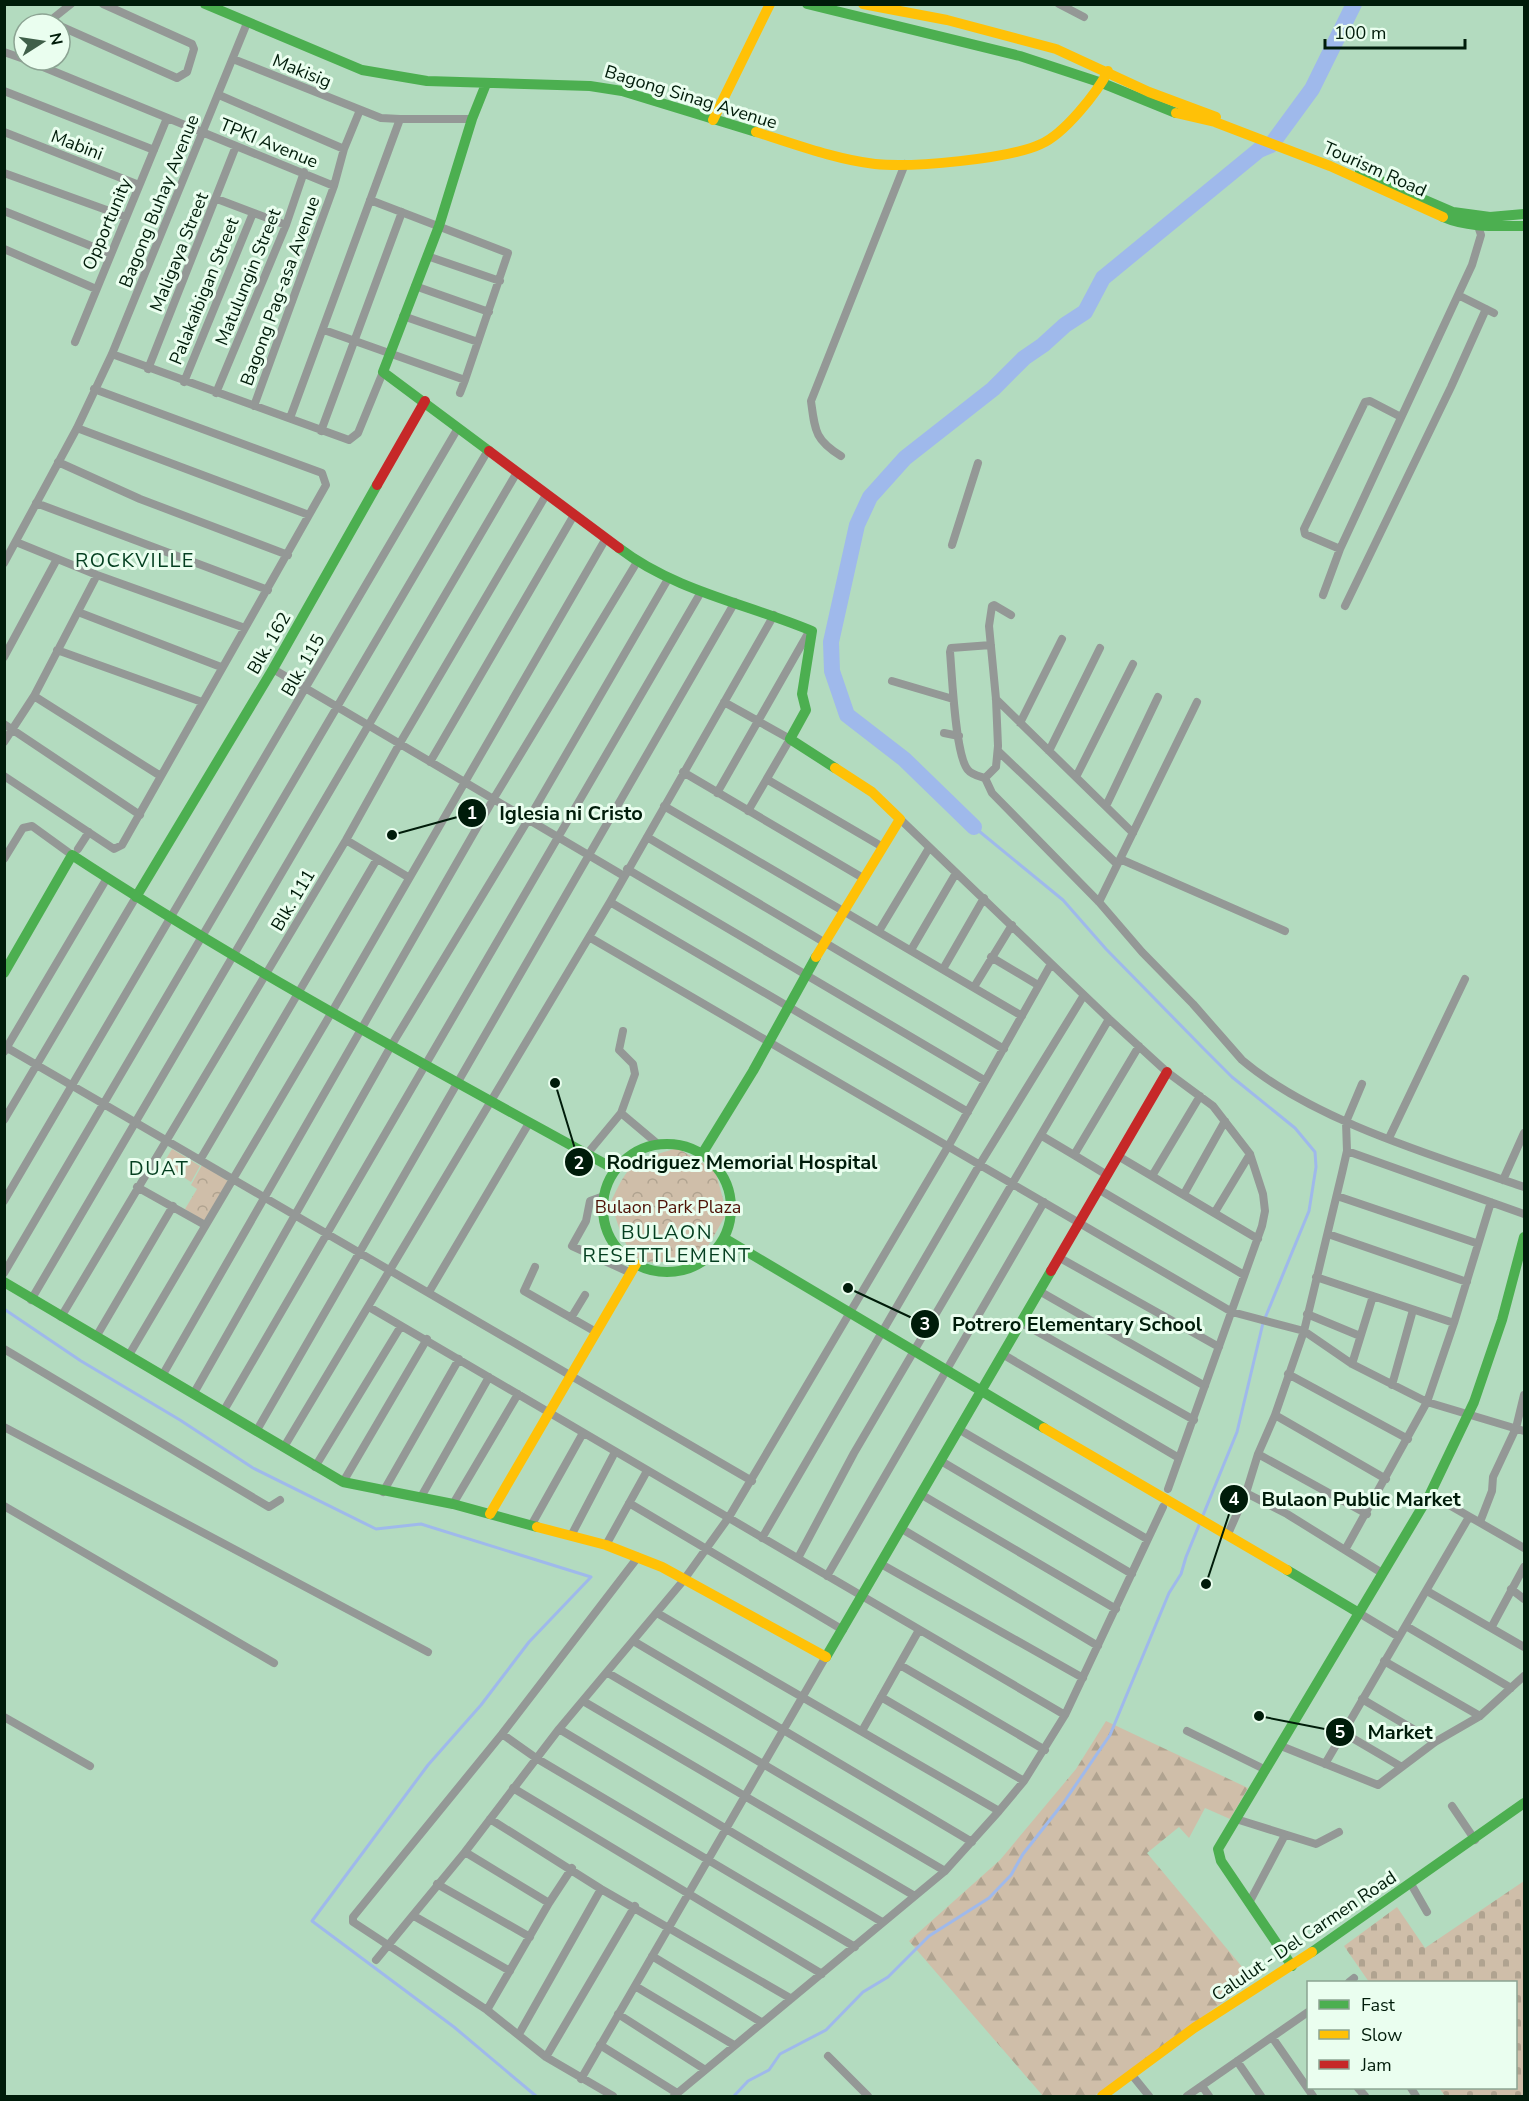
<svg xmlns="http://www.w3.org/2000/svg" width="1529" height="2101" font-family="'Nunito Sans',sans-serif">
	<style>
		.forest { fill: url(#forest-firs) }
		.cemetery { fill: url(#cemetery-stones) }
		.park { fill: url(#park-crowns) }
		.pitch { fill: #cfbea9 }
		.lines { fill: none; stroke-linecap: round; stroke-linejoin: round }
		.stream { stroke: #9fb9eb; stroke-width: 3 }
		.river { stroke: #9fb9eb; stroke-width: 16 }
		.street { stroke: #949896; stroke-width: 8 }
		.fast { stroke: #4caf50; stroke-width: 10 }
		.slow { stroke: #ffc107; stroke-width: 10 }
		.jam { stroke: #c62828; stroke-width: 10 }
		.labels { text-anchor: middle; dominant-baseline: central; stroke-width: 6; stroke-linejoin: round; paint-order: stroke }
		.street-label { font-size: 18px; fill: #001c0a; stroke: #eafeef }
		.park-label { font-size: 18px; fill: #4d1105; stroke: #eafeef }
		.neighbourhood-label { font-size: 20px; letter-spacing: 1.5px; fill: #033e1f; stroke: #eafeef }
		.leader { fill: none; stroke: #001c0a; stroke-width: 2 }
		.callout-dot { fill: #001c0a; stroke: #eafeef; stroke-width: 2 }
		.mark-label { font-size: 18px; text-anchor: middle; font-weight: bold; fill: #fff }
		.callout-label { font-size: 20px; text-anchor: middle; font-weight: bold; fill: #001c0a; stroke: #eafeef; stroke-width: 6; stroke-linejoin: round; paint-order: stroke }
	</style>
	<defs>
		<pattern id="forest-firs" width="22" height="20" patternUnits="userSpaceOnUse" patternTransform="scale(1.5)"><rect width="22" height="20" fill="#cfbea9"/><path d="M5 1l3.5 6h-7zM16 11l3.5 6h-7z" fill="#b0a390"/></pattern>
		<pattern id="cemetery-stones" width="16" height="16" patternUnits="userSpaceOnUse" patternTransform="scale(1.5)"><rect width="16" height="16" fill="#cfbea9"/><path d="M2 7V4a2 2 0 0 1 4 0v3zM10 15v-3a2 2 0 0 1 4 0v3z" fill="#b0a390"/></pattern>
		<pattern id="park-crowns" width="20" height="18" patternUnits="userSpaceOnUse" patternTransform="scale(1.5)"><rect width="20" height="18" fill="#cfbea9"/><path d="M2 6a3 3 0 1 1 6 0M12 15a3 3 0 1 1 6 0" fill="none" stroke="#b0a390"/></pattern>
	</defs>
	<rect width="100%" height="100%" fill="#b3dbbf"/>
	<path class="forest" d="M1106,1721L1248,1788L1230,1819L1205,1808L1189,1838L1179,1827L1147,1853L1253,1980L1094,2096H1043L909,1941L1000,1860L1076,1769Z"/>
	<path class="cemetery" d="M1524,1881V2096H1445L1439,2088H1516V1982H1369L1344,1946L1397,1907L1425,1948Z"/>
	<path class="park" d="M677,1148L715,1170L727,1213L704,1253C637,1271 630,1268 611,1202C631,1159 633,1162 677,1148Z
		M202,1165L228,1181L204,1221L185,1209L197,1189L191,1185Z"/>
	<path class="pitch" d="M172,1149L200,1166L191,1182L163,1164Z"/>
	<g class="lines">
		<path class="stream" d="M4,1309L81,1361L180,1420L253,1468L376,1529L421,1524L591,1577L529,1642L481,1705L428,1765L312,1921L454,2027L536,2096
			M734,2096L748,2081L769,2070L780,2054L826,2030L863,1992L888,1977L929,1936L989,1898L1011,1875L1023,1854L1064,1802L1110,1735L1169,1593L1181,1574L1186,1557L1237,1432L1263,1323L1309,1211L1316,1167L1315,1152L1295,1128L1232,1077L1203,1048L1106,949L1063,900L974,827"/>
		<path class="river" d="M974,827L904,759L847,715L832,671L831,642L857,525L870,497L905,458L993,389L1024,358L1043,345L1065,325L1085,312L1103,278L1259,150L1271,145L1312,89L1354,4"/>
		<path class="street" d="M1059,4L1084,17
			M46,24L71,4
			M60,26L177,78L187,72L194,49L192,44L103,4
			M4,52L24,59
			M233,59L381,118L400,119
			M26,60L334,186
			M4,91L154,150
			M219,95L344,149
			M4,132L139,185
			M4,173L126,217
			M217,199L286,225
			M4,211L111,254
			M4,249L96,289
			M427,256L500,281
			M415,286L489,312
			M1458,295L1494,313
			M403,316L478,342
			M324,330L465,380L508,253L370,200
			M75,342L167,118
			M112,354L349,440L358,433L383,372
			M148,369L236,146
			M184,382L253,213
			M216,393L286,225L304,172
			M460,393L465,380
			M254,406L334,186L344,149L360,110
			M290,418L400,119H472
			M77,428L309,515
			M321,431L402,212
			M841,456C815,440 815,431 811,401L905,164
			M58,462L140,499L288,555
			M36,503L268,590
			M16,542L97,575L245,628
			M952,545L978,463
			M1340,549L1305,534L1304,529L1365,402L1370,401L1401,417
			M4,563L77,428L112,354L247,23
			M1323,595L1340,549L1472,265L1481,235L1477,223
			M1345,606L1451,387L1486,309
			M78,612L221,667
			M1011,615L994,605L992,606L989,626L996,699L998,746L996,767L985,778L992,793L1099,902L1142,952L1193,1004L1242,1060C1314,1121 1435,1156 1524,1187
			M57,650L202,702
			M4,657L57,559
			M273,669L624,876
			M892,681L953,699
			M34,696L159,775
			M996,699L1133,833
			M724,702L790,739L748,811
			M1020,723L1062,639
			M4,724L140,815
			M944,733L959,736
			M4,742L34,696L97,575
			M998,751L1117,864
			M1049,751L1100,648
			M430,762L574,515
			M683,772L863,878
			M4,776L114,849L122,845L326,485L322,473L94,389
			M1076,777L1133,664
			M985,778C979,776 972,775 968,770C955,756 952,673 950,652L951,648L991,645
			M768,780L881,846
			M717,793L810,630
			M664,806L1022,1016
			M1106,806L1158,697
			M900,819L1109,1019L1167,1072L1213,1106L1250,1154L1263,1194L1265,1211L1262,1226L1168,1489
			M647,837L1004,1049
			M346,840L408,877
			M78,849L89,832
			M4,859L23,828L32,826L72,855
			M1120,859L1285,931
			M627,869L984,1080
			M610,902L968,1112
			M1099,902L1197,702
			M879,931L929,848
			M589,937L1232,1312L1304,1331L1352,1364L1427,1402L1524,1431
			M911,950L956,873
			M991,957L1038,985
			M943,969L984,898
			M974,987L1012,925
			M4,1046L752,1481
			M4,1052L107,878
			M621,1113L659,1145
			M4,1120L136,897
			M1042,1136L1074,1155
			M1389,1138L1465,979
			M1347,1151L1524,1214
			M587,1154L621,1113L635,1074L633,1064L619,1050L623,1031
			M1118,1156L1258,1239
			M200,1160L377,859
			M1107,1175L1074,1155L1139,1046
			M1152,1176L1200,1096
			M1503,1180L1524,1133
			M137,1187L205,1225
			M1098,1189L1244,1275
			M1184,1194L1225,1121
			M604,1196L590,1201L586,1221L572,1246L631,1273
			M1337,1196L1476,1243
			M4,1201L458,428
			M1215,1212L1250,1154
			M1328,1234L1467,1282
			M1060,1258L1219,1347
			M535,1267L524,1291L596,1332
			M4,1273L487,452
			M1316,1277L1454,1323
			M429,1292L529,1123
			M1041,1292L1205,1386
			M31,1300L516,474
			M369,1307L1065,1715
			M1307,1314L1360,1336
			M61,1317L346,840L400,743L546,495
			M571,1318L585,1295
			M1022,1323L1194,1420
			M96,1337L173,1206
			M4,1349L269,1507L280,1500
			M129,1355L333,1010L605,540
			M1004,1355L1179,1458
			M1352,1364L1373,1296
			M1288,1374L1408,1439
			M162,1376L494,798L637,562
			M1392,1385L1413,1310
			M194,1393L391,1046L528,820L668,579
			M223,1412L701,592
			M1275,1415L1386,1479
			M4,1427L428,1652
			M257,1430L735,602
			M960,1430L1147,1539
			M284,1447L610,902L774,615
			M1258,1454L1367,1514
			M941,1461L1132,1574
			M315,1467L401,1326
			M343,1482L427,1339
			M383,1492L459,1359
			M1246,1493L1287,1514L1382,1573
			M1430,1494L1524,1548
			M922,1495L1116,1609
			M421,1497L489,1377
			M629,1503L843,1630
			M453,1504L518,1394
			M4,1506L274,1663
			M1480,1522L1492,1491L1493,1477L1516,1428L1524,1395
			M532,1524L583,1433
			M902,1529L1098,1646
			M572,1534L615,1452
			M1228,1534L1246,1493L1258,1454L1275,1415L1304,1331L1342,1173L1347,1151L1346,1122L1362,1084
			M762,1538L980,1164L1084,995
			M606,1545L647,1471
			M1345,1550L1427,1402L1454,1323L1491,1202
			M798,1558L854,1453L1109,1019
			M881,1564L1083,1678
			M827,1576L1044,1202
			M1511,1589L1524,1599
			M1427,1591L1524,1647
			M657,1613L999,1811
			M1359,1613L1399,1637
			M1406,1626L1511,1688
			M1491,1628L1524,1567
			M635,1642L972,1842
			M1384,1661L1480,1716
			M900,1665L1045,1750
			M608,1673L945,1871
			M881,1697L1024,1781
			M1362,1699L1435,1742
			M583,1701L913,1895
			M4,1717L90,1766
			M559,1729L882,1922
			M862,1731L919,1630
			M1187,1731L1266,1770
			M1342,1732L1400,1766
			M502,1734L536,1758L855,1947
			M1281,1746L1378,1785L1435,1742L1480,1716L1524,1676
			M1325,1764L1469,1517
			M513,1788L822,1974
			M1452,1806L1475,1840
			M490,1819L601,1889L790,1998
			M1236,1819L1316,1844L1339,1832
			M465,1852L549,1903
			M437,1884L530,1937
			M1411,1884L1427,1912
			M1249,1903L1285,1835
			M414,1916L510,1971
			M652,1956L761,2022
			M376,1960L465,1852L559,1729L683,1581L729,1517L949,1145L1051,964
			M1349,1982L1354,1978
			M635,1986L734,2045
			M487,2010L549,1903L572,1868
			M618,2014L704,2069
			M519,2034L601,1889
			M1272,2037L1313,2096
			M600,2045L677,2093
			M828,2056L868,2096
			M546,2057L635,1906
			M1237,2061L1261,2096
			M1132,2075L1149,2096
			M581,2079L825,1658
			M1202,2086L1209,2096
			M1358,2088L1365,2096
			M1411,2088L1416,2096
			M613,2096L546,2057L487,2010L353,1922V1917L502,1734L638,1557
			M674,2096L945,1871L999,1811L1024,1781L1065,1715L1163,1507
			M1187,2096L1308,2012"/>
		<path class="fast" d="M205,4L362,70L427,81L590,86L622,91L756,132
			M807,4L1020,56L1102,83L1176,113
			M486,84L472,119L439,226L383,372L489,451
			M1360,172L1453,212L1490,217L1524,214
			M1443,217C1468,228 1497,226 1524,226
			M619,548C675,591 748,604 812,631L802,694L806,710L790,739L835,768
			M136,897L273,669L377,485
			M4,973L72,855C246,969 431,1068 614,1169
			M603 1208a64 64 0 1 1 128 0a64 64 0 1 1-128 0Z
			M702,1154L753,1071L816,957
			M724,1238L1044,1428
			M4,1282L343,1482L453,1504L537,1527
			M1287,1570L1359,1613
			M826,1657L1051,1271
			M1312,1952L1524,1803
			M1292,1966L1221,1861L1218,1849L1430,1494L1474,1402L1502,1320L1524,1237"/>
		<path class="slow" d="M863,4L947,20L1056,49L1149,92L1216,117
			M1176,113L1215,122L1330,166L1443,217
			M713,120L770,4
			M756,132C795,144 834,159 875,164C911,168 1009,159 1041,144C1064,134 1097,93 1108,71
			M816,957L900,819L872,792L835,768
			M1044,1428L1287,1570
			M490,1514L636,1264
			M537,1527L606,1545L662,1567L826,1657
			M1102,2096L1194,2028L1312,1952"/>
		<path class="jam" d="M489,451L619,548
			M377,485L425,401
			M1051,1271L1167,1072"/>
	</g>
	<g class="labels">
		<g class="street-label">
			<text transform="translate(302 71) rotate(22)">Makisig</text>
			<text transform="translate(691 97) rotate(17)">Bagong Sinag Avenue</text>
			<text transform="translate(269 143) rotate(22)">TPKI Avenue</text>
			<text transform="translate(77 145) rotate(21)">Mabini</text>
			<text transform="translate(1375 169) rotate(24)">Tourism Road</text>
			<text transform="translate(159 201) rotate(-68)">Bagong Buhay Avenue</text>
			<text transform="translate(107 224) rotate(-67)">Opportunity</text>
			<text transform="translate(179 252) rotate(-68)">Maligaya Street</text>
			<text transform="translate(248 277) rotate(-68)">Matulungin Street</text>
			<text transform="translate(204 291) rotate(-68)">Palakaibigan Street</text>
			<text transform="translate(280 291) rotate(-70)">Bagong Pag-asa Avenue</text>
			<text transform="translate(269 643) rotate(-60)">Blk. 162</text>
			<text transform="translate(303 665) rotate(-60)">Blk. 115</text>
			<text transform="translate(293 900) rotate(-59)">Blk. 111</text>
			<text transform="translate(1304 1936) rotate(-34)">Calulut - Del Carmen Road</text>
		</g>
		<g class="park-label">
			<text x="668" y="1207">Bulaon Park Plaza</text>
		</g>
		<g class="neighbourhood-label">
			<text x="135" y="560">ROCKVILLE</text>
			<text x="159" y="1168">DUAT</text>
			<text x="667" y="1232">BULAON<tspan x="667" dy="23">RESETTLEMENT</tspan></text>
		</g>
	</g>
	<path class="leader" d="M392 835L472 813M555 1083L579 1162M848 1288L925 1324M1206 1584L1234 1499M1259 1716L1340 1732"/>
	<g class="callout-dot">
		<circle cx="392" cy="835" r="6"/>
		<circle cx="555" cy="1083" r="6"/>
		<circle cx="848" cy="1288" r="6"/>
		<circle cx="1206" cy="1584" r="6"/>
		<circle cx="1259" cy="1716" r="6"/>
		<circle cx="472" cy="813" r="15"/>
		<circle cx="579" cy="1162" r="15"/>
		<circle cx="925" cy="1324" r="15"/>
		<circle cx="1234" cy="1499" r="15"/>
		<circle cx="1340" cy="1732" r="15"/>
	</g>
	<g class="mark-label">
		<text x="472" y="819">1</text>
		<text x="579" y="1169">2</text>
		<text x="925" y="1330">3</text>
		<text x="1234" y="1505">4</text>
		<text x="1340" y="1738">5</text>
	</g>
	<g class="callout-label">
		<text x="571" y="820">Iglesia ni Cristo</text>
		<text x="742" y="1169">Rodriguez Memorial Hospital</text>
		<text x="1077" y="1331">Potrero Elementary School</text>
		<text x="1361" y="1506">Bulaon Public Market</text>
		<text x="1400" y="1739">Market</text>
	</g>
	<rect width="1529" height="2101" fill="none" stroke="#001c0a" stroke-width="12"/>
	<rect x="1307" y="1981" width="210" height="108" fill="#eafeef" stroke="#8ca493" stroke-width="1.5"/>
	<rect x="1319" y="2000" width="30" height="9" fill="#4caf50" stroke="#8ca493" stroke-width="1.5"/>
	<text x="1361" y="2011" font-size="18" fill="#001c0a">Fast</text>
	<rect x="1319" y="2030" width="30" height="9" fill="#ffc107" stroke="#8ca493" stroke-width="1.5"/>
	<text x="1361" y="2041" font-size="18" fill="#001c0a">Slow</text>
	<rect x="1319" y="2060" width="30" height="9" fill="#c62828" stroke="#8ca493" stroke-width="1.5"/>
	<text x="1361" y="2071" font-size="18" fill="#001c0a">Jam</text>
	<g transform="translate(42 42) rotate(78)"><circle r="28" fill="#eafeef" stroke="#8ca493" stroke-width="1.5"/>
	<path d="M0-4.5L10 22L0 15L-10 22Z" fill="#3f5f49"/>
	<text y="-9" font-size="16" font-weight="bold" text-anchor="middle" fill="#001c0a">N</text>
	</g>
	<path d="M1325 39v9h140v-9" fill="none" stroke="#001c0a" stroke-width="3"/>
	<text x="1334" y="39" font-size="18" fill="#001c0a" stroke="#eafeef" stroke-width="4.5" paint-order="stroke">100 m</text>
</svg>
